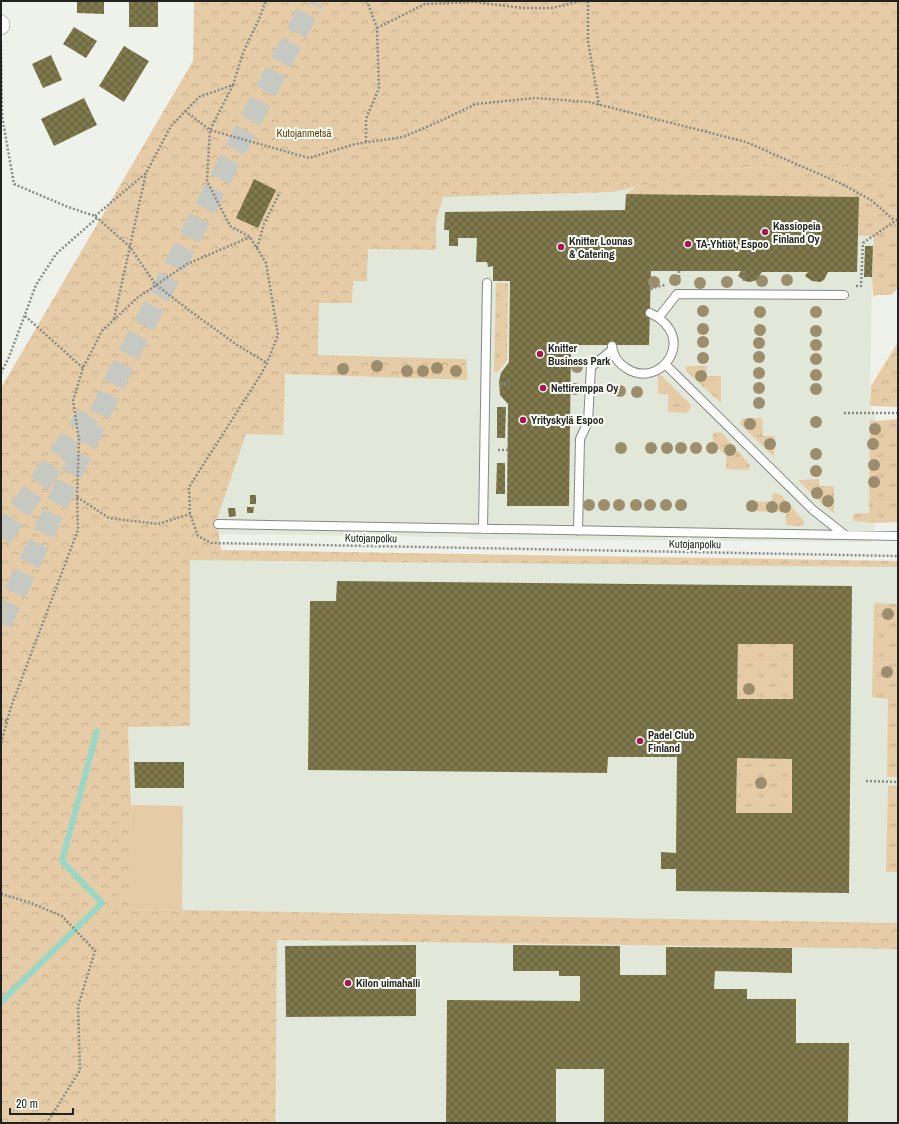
<svg xmlns="http://www.w3.org/2000/svg" width="899" height="1124" font-family="'Archivo Narrow',sans-serif">
	<style>
		.built { fill: #e1e7d9 }
		.grass { fill: url(#grass-tufts) }
		.forest { fill: url(#forest-crowns) }
		.pitch { fill: #e6cca6 }
		.lines { fill: none; stroke-linecap: round; stroke-linejoin: round }
		.stream { stroke: #9bd7c5; stroke-width: 6 }
		.building { fill: url(#building-cross-hatch); fill-rule: evenodd }
		.trunk-tunnel { stroke: #c6c9c2; stroke-width: 22; stroke-dasharray: 22 11; stroke-linecap: butt }
		.service-casing { stroke: #868983; stroke-width: 10 }
		.minor-casing { stroke: #868983; stroke-width: 18 }
		.path { stroke: #888a85; stroke-width: 2.5; stroke-dasharray: 2 2; stroke-linecap: butt }
		.service { stroke: #fff; stroke-width: 8 }
		.minor { stroke: #fff; stroke-width: 17 }
		.tree { fill: #9c8e6c }
		.poi-dot { fill: #a91750; stroke: #fcfff9; stroke-width: 1.5 }
		.labels { text-anchor: middle; dominant-baseline: central; stroke-width: 4; stroke-linejoin: round; paint-order: stroke }
		.park-label { font-size: 11px; fill: #593c04; stroke: #fcfff9 }
		.poi-label { font-size: 11px; font-weight: bold; fill: #222320; stroke: #fcfff9; text-anchor: start }
		.street-label { font-size: 11px; fill: #222320; stroke: #fcfff9 }
	</style>
	<defs>
		<pattern id="grass-tufts" width="24" height="20" patternUnits="userSpaceOnUse"><rect width="24" height="20" fill="#e6cca6"/><path d="M3 7l-1-3M5 7V3M7 7l1-3M15 17l-1-3M17 17v-4M19 17l1-3" fill="none" stroke="#c5af8f"/></pattern>
		<pattern id="forest-crowns" width="20" height="18" patternUnits="userSpaceOnUse"><rect width="20" height="18" fill="#e6cca6"/><path d="M2 6a3 3 0 1 1 6 0M12 15a3 3 0 1 1 6 0" fill="none" stroke="#c5af8f"/></pattern>
		<pattern id="building-cross-hatch" width="8" height="8" patternUnits="userSpaceOnUse"><rect width="8" height="8" fill="#726c3e"/><path d="M0 0l8 8M0 8l8-8" fill="none" stroke="#888464"/></pattern>
	</defs>
	<rect width="100%" height="100%" fill="#eff2eb"/>
	<path class="built" d="M849,167L874,237L872,277L870,406L875,413L876,421L875,523L872,542L473,539L464,537L219,534L217,519L246,434L283,435L284,374L468,380L466,359L318,355L319,302L353,280L367,281L368,248L435,250L436,222L443,197L532,194L716,170Z
		M190,560L898,561V923L129,909L131,805L128,726H190Z
		M277,940L898,949V1123H277Z"/>
	<path class="grass" d="M805,163L849,167L898,186V288L891,295H877L873,297L872,277L874,237L858,235L859,197L626,194L636,187L716,170Z
		M496,283H508L507,360L498,372H494Z
		M686,366H707L706,376H721V403L686,371Z
		M658,375L662,376L691,405C691,408 689,411 686,413L668,412V394H658Z
		M743,418H762L763,436H775L774,457L742,426L740,423Z
		M898,419V522L875,523L853,521L854,514L869,513L870,420L876,421Z
		M718,432L722,433L750,465L749,470L726,469V455L713,444V433Z
		M819,479V486H834V513L823,505L798,480Z
		M774,493L781,495L804,521V525L802,526L786,525V512L747,511L748,501L772,502V495Z
		M874,603L898,604V777H887L888,699L872,697Z
		M738,644H793V699H737Z
		M737,758L792,759V813H736Z
		M888,786H898V872H886Z"/>
	<path class="forest" d="M194,1H898V186L849,167L805,163L715,170L613,192L443,197L436,222V250L368,249L367,281H353L352,303H319L318,355L466,359L468,380L285,374L283,435L246,434L217,519L221,550L898,561V567L190,560V726L128,727L131,805L130,909L898,923V949L277,940L276,1123H1V388L193,61Z
		M898,342V407L870,406L871,386Z"/>
	<path class="pitch" d="M131,805L183,806L182,910L129,909Z"/>
	<g class="lines">
		<path class="stream" d="M1,1002L102,903L62,861L97,731"/>
	</g>
	<path class="building" d="M77,1H104V14L77,13Z
		M129,1H158V27H129Z
		M74,27L97,41L86,58L63,44Z
		M124,46L149,61L124,102L99,86Z
		M51,55L62,80L43,88L32,64Z
		M84,98L97,125L54,146L41,119Z
		M254,179L276,190L258,228L236,218Z
		M626,194L859,197L857,272H828L824,280L820,282L812,281L805,276L808,272H762L757,280L750,282L745,281L738,276L741,271H651L649,345H571L569,506H507L508,404L500,395L499,381L501,373L509,362L510,281H493V266L488,267L487,262H476L477,238H458V246H449V230H444L445,212L625,210Z
		M865,246H873L872,277H864Z
		M497,407H506L505,438H497Z
		M497,463H505V494H496Z
		M250,495H256V504H250Z
		M247,507H254L253,513H247Z
		M228,508H235L236,516L229,517Z
		M337,581L852,586L849,893L676,891V869H661V852L676,853L677,757H608L607,773L308,770L310,601H336ZM738,644H793V699H737ZM737,758L792,759V813H736Z
		M134,762H184V788H135Z
		M416,945V1016L286,1017L285,946Z
		M513,945L620,946V975H666V947L792,948V973L715,971L714,989H747V999H796V1043H849L848,1123H604V1069H556V1123H446L447,1000L580,1001V976H559V971H513Z"/>
	<g class="lines">
		<path class="trunk-tunnel" d="M1,537L88,415
			M1,623L120,371L313,1"/>
		<defs>
			<path id="service" d="M659,317L677,294L844,295
				M612,346C613,355 618,363 626,368C660,391 700,337 650,313
				M665,364L813,510L845,535
				M218,524L898,536
				M483,529L487,283
				M578,531L580,439L588,422L591,367L612,350"/>
			<path id="minor" d="M1,24V26"/>
		</defs>
		<use href="#service" class="service-casing"/>
		<use href="#minor" class="minor-casing"/>
		<path class="path" d="M588,1V41L599,105
			M377,28L425,4L475,2L522,8H552L581,1
			M1,45L2,116L14,184L68,207L95,216L130,247L156,285L193,313L237,345L267,363
			M233,85L210,130L207,181L230,226L250,237L266,263L278,335L267,363L260,376L189,487L190,514L198,536L211,543L898,556
			M185,111L210,130L309,158L355,144L403,137L438,122L476,104L535,98L589,102L746,142L842,184L871,200L894,220
			M366,142V119L379,88L377,28L367,1
			M95,216L146,173L171,126L199,97L233,85L243,53L259,19L265,3L269,1
			M257,248L264,224L280,192
			M744,271V281
			M679,281V271
			M856,286H861L863,243L898,219
			M651,289L656,287L665,285
			M25,316L83,368
			M114,319L146,173
			M1,373L9,357L36,285L56,254L97,218
			M500,384H509
			M844,413H898
			M498,450H508
			M77,497L109,518L158,524L190,514
			M1,719L7,721
			M1,743L11,707L78,530L77,496L79,440L73,401L83,368L102,331L137,298L187,264L250,237
			M866,781L898,782
			M1,894L28,902L62,916L95,951L78,1006L80,1070L47,1123"/>
		<use href="#service" class="service"/>
		<use href="#minor" class="minor"/>
	</g>
	<g class="tree">
		<circle cx="675" cy="280" r="6"/>
		<circle cx="787" cy="280" r="6"/>
		<circle cx="762" cy="281" r="6"/>
		<circle cx="654" cy="282" r="6"/>
		<circle cx="727" cy="282" r="6"/>
		<circle cx="700" cy="283" r="6"/>
		<circle cx="703" cy="311" r="6"/>
		<circle cx="760" cy="312" r="6"/>
		<circle cx="816" cy="312" r="6"/>
		<circle cx="703" cy="329" r="6"/>
		<circle cx="760" cy="330" r="6"/>
		<circle cx="816" cy="331" r="6"/>
		<circle cx="703" cy="342" r="6"/>
		<circle cx="759" cy="343" r="6"/>
		<circle cx="816" cy="345" r="6"/>
		<circle cx="759" cy="357" r="6"/>
		<circle cx="703" cy="358" r="6"/>
		<circle cx="816" cy="359" r="6"/>
		<circle cx="377" cy="366" r="6"/>
		<circle cx="577" cy="367" r="6"/>
		<circle cx="437" cy="368" r="6"/>
		<circle cx="343" cy="369" r="6"/>
		<circle cx="407" cy="371" r="6"/>
		<circle cx="423" cy="371" r="6"/>
		<circle cx="456" cy="371" r="6"/>
		<circle cx="759" cy="373" r="6"/>
		<circle cx="816" cy="375" r="6"/>
		<circle cx="701" cy="376" r="6"/>
		<circle cx="759" cy="388" r="6"/>
		<circle cx="575" cy="389" r="6"/>
		<circle cx="816" cy="389" r="6"/>
		<circle cx="620" cy="391" r="6"/>
		<circle cx="637" cy="392" r="6"/>
		<circle cx="759" cy="403" r="6"/>
		<circle cx="816" cy="422" r="6"/>
		<circle cx="750" cy="424" r="6"/>
		<circle cx="875" cy="429" r="6"/>
		<circle cx="770" cy="444" r="6"/>
		<circle cx="873" cy="444" r="6"/>
		<circle cx="621" cy="448" r="6"/>
		<circle cx="651" cy="448" r="6"/>
		<circle cx="667" cy="448" r="6"/>
		<circle cx="681" cy="448" r="6"/>
		<circle cx="696" cy="448" r="6"/>
		<circle cx="712" cy="448" r="6"/>
		<circle cx="730" cy="450" r="6"/>
		<circle cx="816" cy="454" r="6"/>
		<circle cx="874" cy="465" r="6"/>
		<circle cx="816" cy="471" r="6"/>
		<circle cx="874" cy="482" r="6"/>
		<circle cx="817" cy="493" r="6"/>
		<circle cx="828" cy="501" r="6"/>
		<circle cx="589" cy="505" r="6"/>
		<circle cx="604" cy="505" r="6"/>
		<circle cx="619" cy="505" r="6"/>
		<circle cx="636" cy="505" r="6"/>
		<circle cx="650" cy="505" r="6"/>
		<circle cx="666" cy="505" r="6"/>
		<circle cx="681" cy="505" r="6"/>
		<circle cx="752" cy="506" r="6"/>
		<circle cx="772" cy="507" r="6"/>
		<circle cx="785" cy="507" r="6"/>
		<circle cx="888" cy="614" r="6"/>
		<circle cx="887" cy="672" r="6"/>
		<circle cx="749" cy="689" r="6"/>
		<circle cx="761" cy="783" r="6"/>
	</g>
	<g class="poi-dot">
		<circle cx="765" cy="232" r="4"/>
		<circle cx="688" cy="244" r="4"/>
		<circle cx="561" cy="247" r="4"/>
		<circle cx="540" cy="354" r="4"/>
		<circle cx="543" cy="388" r="4"/>
		<circle cx="523" cy="420" r="4"/>
		<circle cx="640" cy="741" r="4"/>
		<circle cx="348" cy="983" r="4"/>
	</g>
	<g class="labels">
		<g class="park-label">
			<text x="304" y="133">Kutojanmetsä</text>
		</g>
		<g class="poi-label">
			<text x="773" y="226">Kassiopeia<tspan x="773" dy="13">Finland Oy</tspan></text>
			<text x="569" y="241">Knitter Lounas<tspan x="569" dy="13">&amp; Catering</tspan></text>
			<text x="696" y="244">TA-Yhtiöt, Espoo</text>
			<text x="548" y="348">Knitter<tspan x="548" dy="13">Business Park</tspan></text>
			<text x="551" y="388">Nettiremppa Oy</text>
			<text x="531" y="420">Yrityskylä Espoo</text>
			<text x="648" y="735">Padel Club<tspan x="648" dy="13">Finland</tspan></text>
			<text x="356" y="983">Kilon uimahalli</text>
		</g>
		<g class="street-label">
			<text transform="translate(371 538) rotate(1)">Kutojanpolku</text>
			<text transform="translate(695 544) rotate(1)">Kutojanpolku</text>
		</g>
	</g>
	<rect width="899" height="1124" fill="none" stroke="#222320" stroke-width="4"/>
	<path d="M10 1108v6h63v-6" fill="none" stroke="#222320" stroke-width="2"/>
	<text x="16" y="1108" font-size="12" fill="#222320" stroke="#fcfff9" stroke-width="3" paint-order="stroke">20 m</text>
</svg>
